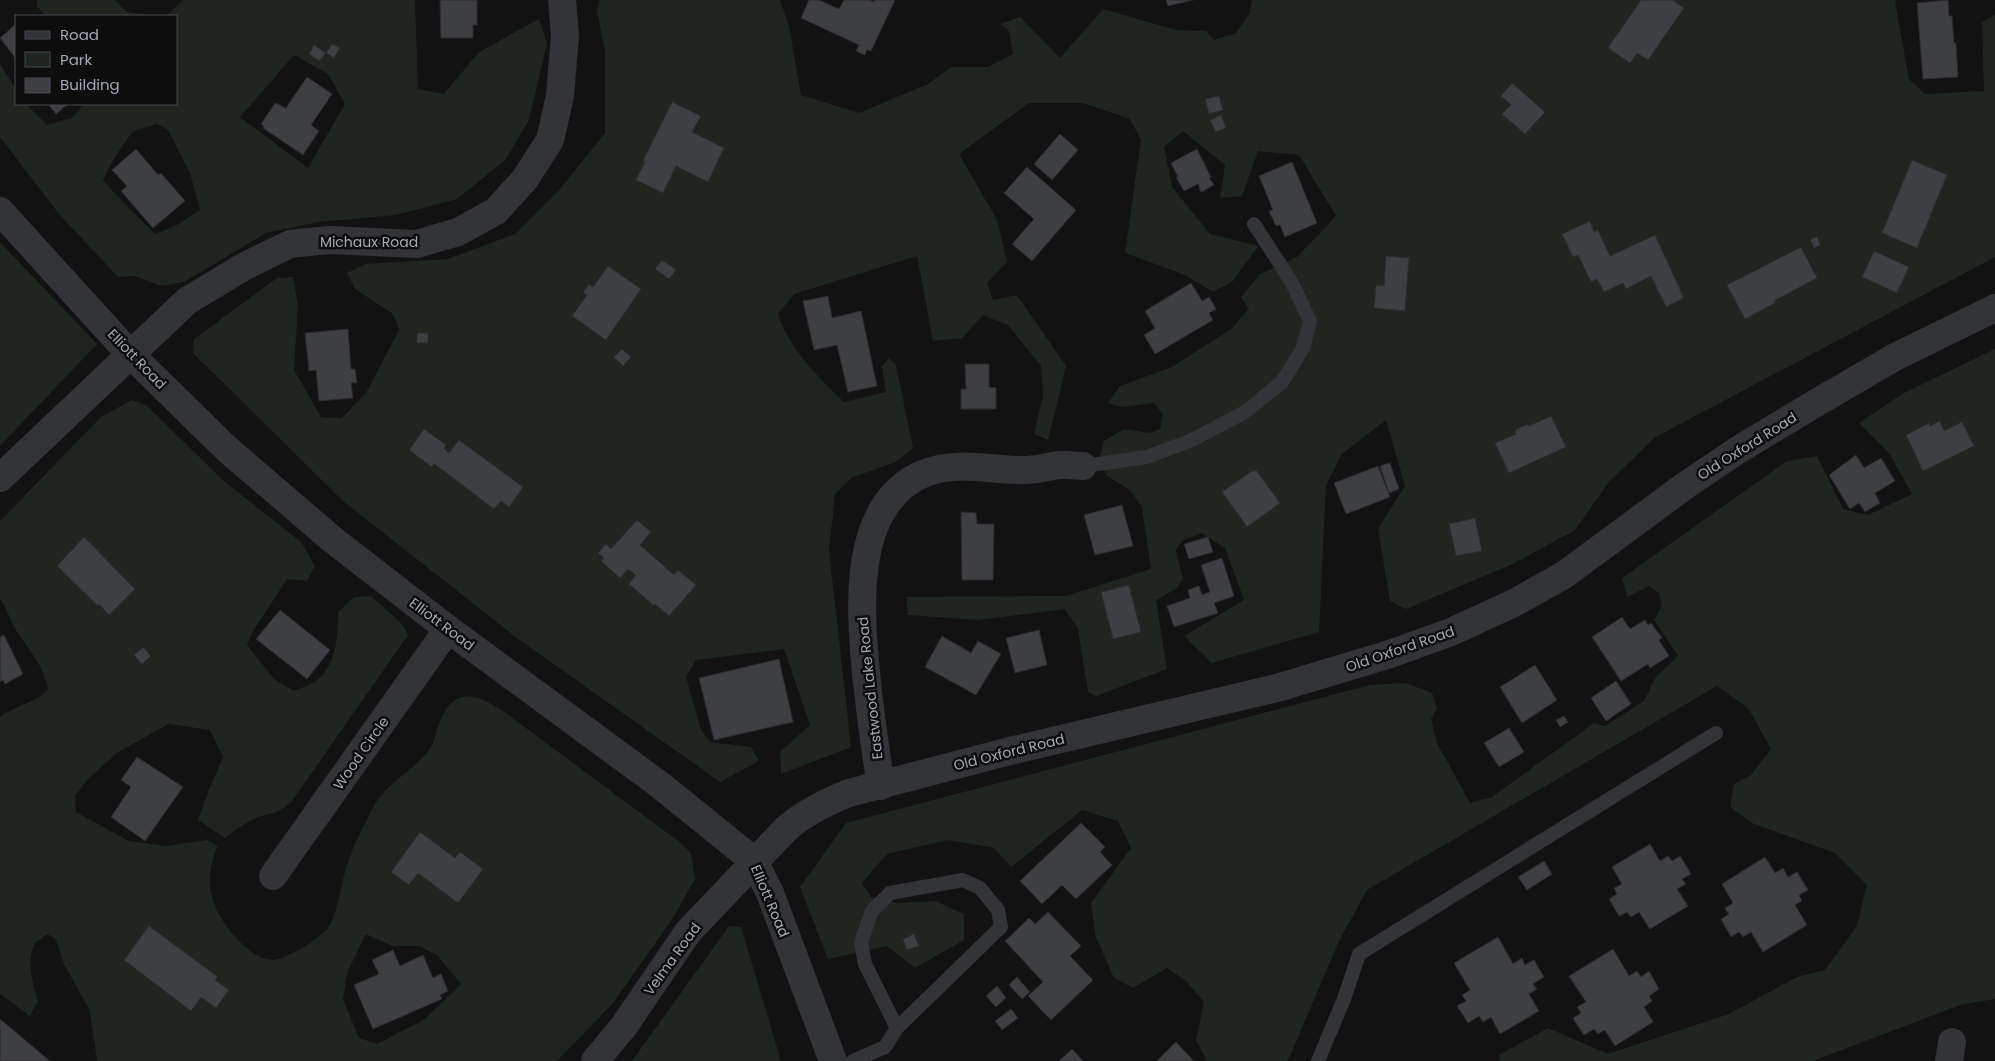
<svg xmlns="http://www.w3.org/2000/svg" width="1995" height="1061" font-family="Poppins,sans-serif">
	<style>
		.green { fill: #1e261f; fill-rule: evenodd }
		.building { fill: #3e3f43; stroke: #2c2c2f }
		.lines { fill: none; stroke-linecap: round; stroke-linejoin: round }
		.service { stroke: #333438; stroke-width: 14 }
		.minor { stroke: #333438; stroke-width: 28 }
		.labels { text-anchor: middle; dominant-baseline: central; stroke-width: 5; stroke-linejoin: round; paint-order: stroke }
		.street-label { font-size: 14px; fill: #a3a9b4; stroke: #0d0d0e }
	</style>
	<rect width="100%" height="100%" fill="#121213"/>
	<path class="green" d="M37,0H115L127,12L154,16H47L37,7Z
		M183,0H415L418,89L444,94L479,52L539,19L547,44L529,120L505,160L457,199L396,215L318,222L266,233L184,282L162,286L135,276L118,277L59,214L0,137V64L16,89V104H26L47,125L72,118L84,104H176V16H167ZM294,55L328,74L345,104L308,168L240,117ZM157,124L168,130L190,173L200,210L177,225L155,234L118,197L103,180L116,155L133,131Z
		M599,0H780L789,26L801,95L859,113L928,84L951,67H988L1013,54L1009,31L1000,24L1020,17L1060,58L1103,9L1176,30L1206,31L1214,40L1236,33L1250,13L1252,0H1896L1895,2L1909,79L1925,94L1984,91L1982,22L1995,15V257L1654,438L1609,482L1575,530L1515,563L1406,609L1390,601L1378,529L1405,486L1386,420L1342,454L1326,485L1319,632L1212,663L1184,636L1244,600L1225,548L1202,533L1183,540L1176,550L1183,579L1176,589L1156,600L1167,669L1096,696L1088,692L1078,629L1065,609L977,620L908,615L906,597L1066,596L1151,569L1142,507L1130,490L1107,476L1099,460L1104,441L1124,429L1150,433L1160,429L1163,414L1154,403L1121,407L1108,403L1120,386L1172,367L1231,329L1249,309L1241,297L1260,274L1297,257L1336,216L1299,155L1258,151L1242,196L1220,198L1225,165L1183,131L1164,147L1172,187L1210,234L1258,246L1233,281L1213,292L1185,275L1125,253L1141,140L1130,119L1083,103H1029L959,154L997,220L1007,262L987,283L993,300L1017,295L1066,366L1048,440L1034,434L1043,396L1041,366L1008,325L983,315L962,338L933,341L917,256L794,294L778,314C790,350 817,376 844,402L886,392L882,366L889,358L896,365L913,448L896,462L851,478L835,494L829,550L851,747L781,774L780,752L810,725L784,649L696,660L686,677L701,730L710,742L751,747L759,761L720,782L517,638L343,501L193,353L194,339L277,278L293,277L298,305L294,370L321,417L342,418L366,393L399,330L393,314L355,289L347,273L365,264L448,259L515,234L560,189L605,133V51L597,11Z
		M0,242L97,344L0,446Z
		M1995,349V999L1960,1005L1813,1061H1500L1499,1055L1548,1028L1608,1054L1729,1014L1797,977L1825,970L1857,926L1867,885L1835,853L1754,824L1730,807L1734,784L1751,775L1771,749L1748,708L1717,686L1367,890L1339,941L1290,1056L1287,1061H1207L1196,1040L1204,1002L1186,981L1167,968L1133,988L1114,978L1095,935L1091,903L1131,848L1118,821L1082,810L1011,867L994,848L948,840L887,854L862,883L871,897L897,903L935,901L964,914V940L915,968L887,946L828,959L800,887L846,823L1370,685L1406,683L1432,693L1437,708L1431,719L1437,743L1470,803L1492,797L1594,723L1605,726L1644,701L1655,678L1678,656L1654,620L1662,606L1659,593L1649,586L1627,597L1622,578L1787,461L1817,456L1843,509L1868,515L1912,494L1889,453L1859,423L1902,394Z
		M132,400L146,405L226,483L301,542L315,566L307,581L287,579L252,633L247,645L274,679L294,691C301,688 310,685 316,681C337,665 338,635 338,612L354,597L371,596L403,625L408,635L292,801C279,814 272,812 256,818C244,823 235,830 225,838L198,820L208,792L223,757L210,730L169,724L118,752L88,779L75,796L76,812L129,841L166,846L207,840L218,846C211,861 207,880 212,897C217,919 248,960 273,960C286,959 324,937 330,925C340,904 341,880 349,859C355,843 368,816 377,801C391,780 417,768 431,747C436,739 436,727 441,719C456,685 478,695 503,711L681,843L691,853L695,879L673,918L613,1003L557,1061H97L90,1011L64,964L56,939L47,934C44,937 40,939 37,941C24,955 33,986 38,1001L30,1016L0,994V718L2,715L41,696L48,689C42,662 30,652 16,630C9,620 9,611 0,599V521L101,417ZM366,934L392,946H419L437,955L461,984L425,1019L377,1044L359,1038L343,999L347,973Z
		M729,926L741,927L781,1061H632Z"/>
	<path class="building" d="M440,0H477V25H473V38H441Z
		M809,0H819L839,9L844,0H869L874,2V0H895L871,51L867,50L865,55L856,51L859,45L801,18Z
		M1166,0H1193L1168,6Z
		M1641,0H1672L1684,8L1648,60L1637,53L1630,63L1608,48Z
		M1948,0L1949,16H1952L1954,43H1956L1958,77L1923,79L1917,3Z
		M16,24V59L0,38Z
		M332,44L340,48L334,58L326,53Z
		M314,45L326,53L320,61L309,54Z
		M307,77L332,94L311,125L319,131L303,155L263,128L264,126L261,124L275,103L286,108Z
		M1512,83L1545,112L1525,134L1502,114L1511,105L1501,96Z
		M1219,96L1223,110L1209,114L1205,99Z
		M672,102L701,116L692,132L724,148L708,182L676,166L663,193L636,180L645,162L643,161Z
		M48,104H68L56,114Z
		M1221,115L1226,128L1216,132L1210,120Z
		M1060,134L1078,150L1052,180L1034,164Z
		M136,149L158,175L161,173L185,201L153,228L121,191L127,186L112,170Z
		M1197,149L1211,177L1209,178L1214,185L1201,192L1198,184L1184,191L1176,177H1178L1171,163Z
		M1912,160L1947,175L1917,248L1882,233Z
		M1292,162L1317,223L1285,237L1280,225L1276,226L1269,211L1273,210L1259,176Z
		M1027,167L1076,210L1032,261L1012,244L1034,219L1004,193Z
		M1590,221L1594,232L1598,230L1610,256L1655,235L1684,298L1666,307L1651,276L1626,289L1623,283L1604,292L1597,279L1591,282L1578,255L1573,257L1562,234Z
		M1817,237L1820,245L1814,248L1810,239Z
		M1801,247L1817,278L1774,301L1775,303L1745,319L1727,285Z
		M1874,251L1909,267L1897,293L1862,277Z
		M1386,256L1409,258L1405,311L1374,308L1376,285L1384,286Z
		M662,260L676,270L669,279L655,269Z
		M608,266L641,289L606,340L572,316L587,295L583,292L589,284L593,287Z
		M1191,283L1202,301L1209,297L1216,309L1209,313L1213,320L1155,354L1144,335L1155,328L1145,311Z
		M828,296L832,318L861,311L877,386L848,392L837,345L814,350L803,301Z
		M348,329L351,369H355L357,383H351L353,398L319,401L316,370L309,371L305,333Z
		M417,333H428V343H417Z
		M622,349L631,357L623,366L614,357Z
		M965,364H989V387L996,388V409H961V389H966Z
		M1551,416L1566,447L1509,473L1495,443L1516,434L1515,430L1528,424L1529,426Z
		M1940,421L1944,431L1962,422L1974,446L1923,471L1906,435L1929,423L1930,426Z
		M424,429L446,445L444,449L449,453L459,440L523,487L509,507L501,501L494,509L440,468L434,464L432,467L409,450Z
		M1856,455L1864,468L1881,458L1895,481L1875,493L1880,503L1865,512L1859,503L1850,509L1829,475Z
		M1390,463L1399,489L1389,493L1380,466Z
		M1378,466L1390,497L1346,514L1334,483Z
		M1256,470L1280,503L1247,527L1222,492L1252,471L1253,472Z
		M1122,505L1133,546L1095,555L1084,515Z
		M961,512L976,513L977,524H994L993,580H962Z
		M1475,518L1482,551L1456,556L1449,524Z
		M637,520L651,532L640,545L674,575L678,570L696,585L669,616L655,604L654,606L629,584L636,575L628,569L620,578L601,561L604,558L598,553L606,544L611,549Z
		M84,537L135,589L109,615L99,604L98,606L57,566Z
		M1208,537L1213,552L1189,559L1184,544Z
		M1222,558L1234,596L1214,603L1218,613L1174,627L1167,606L1190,598L1188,590L1199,586L1202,595L1210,592L1201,565Z
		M1129,585L1141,632L1113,639L1101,592Z
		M280,610L330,650L307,679L256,639Z
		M1622,617L1630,629L1645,620L1648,625L1651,623L1662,638L1659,640L1669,656L1650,668L1648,664L1621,681L1592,637Z
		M1039,630L1047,665L1015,673L1006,638Z
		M4,635L23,674L5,684L3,680L0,682V637Z
		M942,636L971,653L978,641L1001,654L976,695L925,667Z
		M143,647L151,656L142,664L134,655Z
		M779,659L793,722L714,740L699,678Z
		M1535,665L1557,700L1522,723L1500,687Z
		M1616,681L1631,704L1606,721L1591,698Z
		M1564,716L1568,722L1560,727L1556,720Z
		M1509,728L1524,752L1499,767L1484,743Z
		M137,757L183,787L145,841L111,817L131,787L121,780Z
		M1081,823L1105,847L1100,852L1112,865L1076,899L1062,885L1042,904L1020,881Z
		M420,832L455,858L460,852L483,869L458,903L418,873L409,885L391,872Z
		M1650,844L1660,861L1668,856L1672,861L1680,856L1691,874L1682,879L1686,884L1677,889L1688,906L1650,929L1639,912L1631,917L1627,912L1619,916L1609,899L1617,894L1614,888L1622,884L1612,867Z
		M1765,857L1775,873L1783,868L1788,877L1797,872L1808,890L1799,895L1802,901L1795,905L1807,925L1763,952L1751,932L1743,937L1739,932L1731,937L1721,919L1729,914L1725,908L1733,903L1722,884Z
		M1544,861L1552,874L1527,890L1518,877Z
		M1048,912L1081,946L1070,956L1093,980L1051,1020L1028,996L1043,982L1005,941L1029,918L1035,924Z
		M149,926L218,977L215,980L229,990L216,1008L201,997L191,1011L124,960Z
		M914,934L919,946L907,950L903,939Z
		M1498,937L1513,964L1522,958L1525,965L1534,960L1544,977L1533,984L1537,989L1529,994L1539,1011L1500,1034L1491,1017L1483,1022L1479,1016L1468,1023L1457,1006L1466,1001L1462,995L1470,990L1454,963Z
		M1613,949L1629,976L1637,971L1641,977L1649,971L1659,989L1649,996L1652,1001L1644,1007L1653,1022L1615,1046L1605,1030L1598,1034L1594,1029L1584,1035L1573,1018L1581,1013L1577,1007L1586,1002L1569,976Z
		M393,950L400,966L423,955L433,978L441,974L448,991L440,995L442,999L373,1029L354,985L379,974L372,960Z
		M1017,977L1030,992L1022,999L1009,985Z
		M997,986L1006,998L996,1007L986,996Z
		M1011,1009L1018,1018L1002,1030L995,1021Z
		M0,1019L50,1061H0Z
		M1176,1042L1194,1061H1157Z
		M1072,1049L1083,1061H1059Z"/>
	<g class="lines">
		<path class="service" d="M1083,466L1147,457L1192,440L1245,412L1282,382L1303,348L1310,321L1291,281L1254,224
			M853,1061L885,1047L897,1028L1001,927L998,910L980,888L963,880L890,893L872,911L861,942L865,964L897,1028
			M1318,1061L1344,999L1359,954L1716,733"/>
		<path class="minor" d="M0,211L131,355L228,450L333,540L448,629L660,785L754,861L770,893L833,1061
			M0,478L187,301L245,266L290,244L330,240L417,244L458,232L496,211L525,179L550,140L560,96L565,35L562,0
			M881,786C875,748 870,711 866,673C860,609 851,503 925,473C960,460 991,471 1026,470C1038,470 1049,466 1060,465C1067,464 1075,466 1083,466
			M273,876L448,629
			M595,1061L624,1026L688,932L787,828C806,812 826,802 849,793L1010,751L1277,688L1390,654L1451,632L1514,603L1564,575L1686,485L1738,450L1816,403L1895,357L1995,308
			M1949,1061L1952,1042"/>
	</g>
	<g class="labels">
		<g class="street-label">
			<text x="369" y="242">Michaux Road</text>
			<text transform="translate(137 359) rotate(46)">Elliott Road</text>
			<text transform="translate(1747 446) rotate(-32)">Old Oxford Road</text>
			<text transform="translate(442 624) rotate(37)">Elliott Road</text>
			<text transform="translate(1400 649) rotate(-19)">Old Oxford Road</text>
			<text transform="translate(870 688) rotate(-96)">Eastwood Lake Road</text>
			<text transform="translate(1009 752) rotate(-14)">Old Oxford Road</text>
			<text transform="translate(361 753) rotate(-55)">Wood Circle</text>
			<text transform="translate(770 901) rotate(67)">Elliott Road</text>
			<text transform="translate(672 959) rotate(-54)">Velma Road</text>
		</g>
	</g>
	<rect x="15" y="15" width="162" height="90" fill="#0d0d0e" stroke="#494b50"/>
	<rect x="25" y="31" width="25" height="8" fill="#333438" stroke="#494b50"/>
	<text x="60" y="40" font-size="15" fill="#a3a9b4">Road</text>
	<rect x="25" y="52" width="25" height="15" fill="#1e261f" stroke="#494b50"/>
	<text x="60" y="65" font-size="15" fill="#a3a9b4">Park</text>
	<rect x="25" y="78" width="25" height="15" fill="#3e3f43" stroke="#494b50"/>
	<text x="60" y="90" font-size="15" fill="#a3a9b4">Building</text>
</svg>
